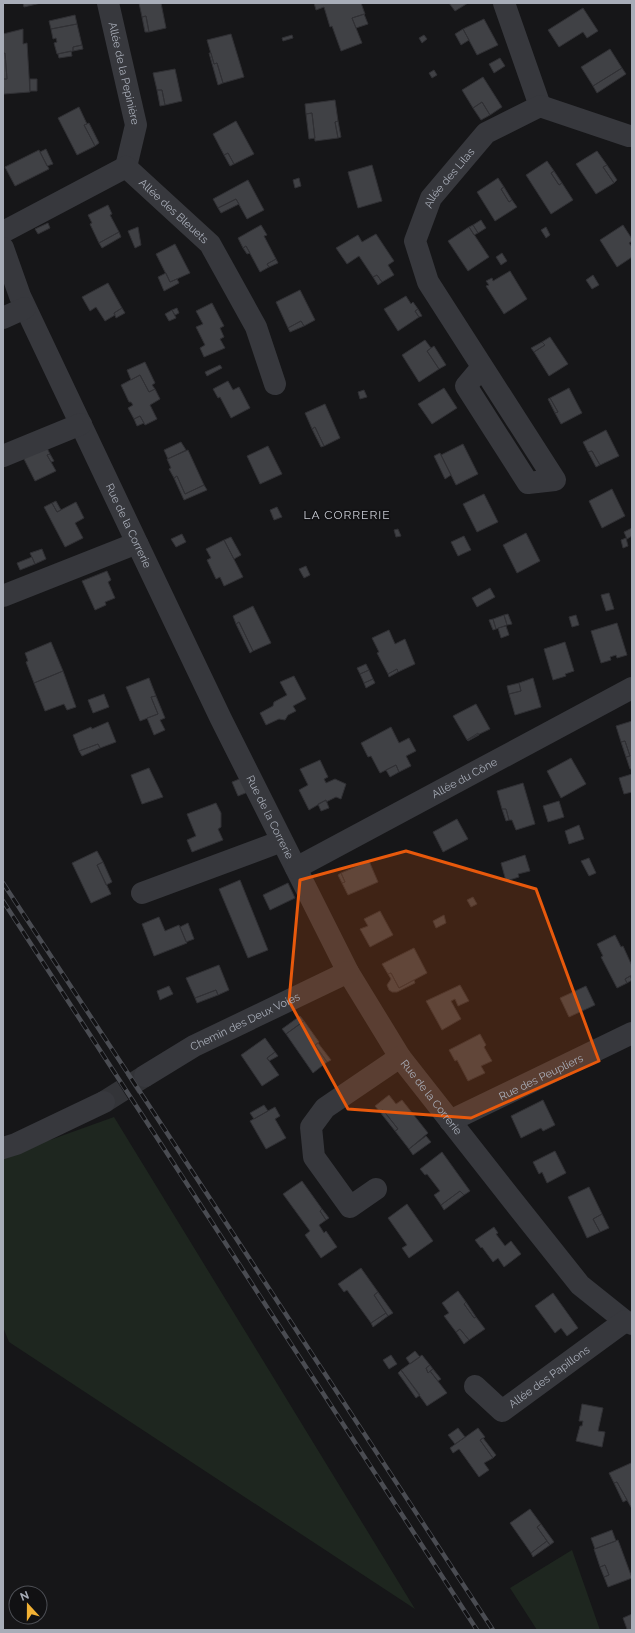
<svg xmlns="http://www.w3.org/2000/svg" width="635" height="1633" font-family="Raleway,sans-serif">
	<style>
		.green { fill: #1e261f }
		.building { fill: #404145; stroke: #303034 }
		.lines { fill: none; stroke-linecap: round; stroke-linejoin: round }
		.minor-tunnel { stroke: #333438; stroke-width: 22; stroke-dasharray: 22 11; stroke-linecap: butt }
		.minor { stroke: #37383d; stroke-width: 22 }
		.rail-casing { stroke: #4a4c52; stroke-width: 4.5 }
		.rail { stroke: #111113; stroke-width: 3; stroke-dasharray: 9; stroke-linecap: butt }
		.marked { fill: #e8590c; fill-opacity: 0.2; stroke: #e8590c; stroke-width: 3; stroke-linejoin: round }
		.labels { text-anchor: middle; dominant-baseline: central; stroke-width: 3; stroke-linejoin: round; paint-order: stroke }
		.street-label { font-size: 11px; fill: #a8adb8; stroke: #111113 }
		.neighbourhood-label { font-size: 12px; letter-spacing: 1px; fill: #c9ccd4; stroke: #111113 }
	</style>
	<rect width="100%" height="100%" fill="#161618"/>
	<path class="green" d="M114,1117L415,1609L9,1342L3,1327V1152L50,1140Z
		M572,1550L600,1630H537L510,1588Z"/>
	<path class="building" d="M23,3H41L24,7Z
		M139,3H161L166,28L149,32L146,16L142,17Z
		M314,3H361L365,14L352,18L362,43L341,51L332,26L330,27L324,7L316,10Z
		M449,3H468L455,11Z
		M583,8L598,31L587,38L583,32L559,47L548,30Z
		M364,14L368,24L356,28L352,18Z
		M75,15L77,24L51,29L49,21Z
		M146,16L149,32H145L142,17Z
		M484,19L498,45L477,55L463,29Z
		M77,24L82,45L73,47V51L57,54L54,43L57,42L56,38L53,39L51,29Z
		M23,29V44L27,43L30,92L4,94L3,79H7L5,53L3,54V34Z
		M463,29L469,40L461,45L455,34Z
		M231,34L244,77L223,83L217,63L214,64L207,40Z
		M292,35L293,38L283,41L282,38Z
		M424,35L427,39L422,43L419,38Z
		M82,45L83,49L73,51V47Z
		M610,49L622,68L593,86L581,67Z
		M71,51L72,56L59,58L58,54Z
		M5,53L7,79H3V54Z
		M209,53H211L214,64L217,63L223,83L218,85Z
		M500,58L505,66L494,73L489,64Z
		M622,68L626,74L597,93L593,86Z
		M175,69L182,101L165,105L162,90H157L153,73Z
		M434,70L437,75L432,78L429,73Z
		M483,77L502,107L490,115L482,102L473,108L462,90Z
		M30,79H37V91H30Z
		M157,90H162L165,105L160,106Z
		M335,100L338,121L335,122L338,138L315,141L312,113L306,114L305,104Z
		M482,102L490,115L481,120L473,108Z
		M79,107L87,124L84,125L95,146L77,155L58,118Z
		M312,113L315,138L309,139L306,114Z
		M236,121L254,154L234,164L228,153L224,155L213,134Z
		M338,121L341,137L338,138L335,122Z
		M89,123L99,143L95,146L84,125Z
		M46,149L53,164L47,166L40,152Z
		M39,150L49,169L15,186L5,167Z
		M597,151L607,165L603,167L614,183L596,194L576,164Z
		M228,153L234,164L230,166L224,155Z
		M547,161L554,171L551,173L559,185L562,183L573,200L551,214L526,175Z
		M372,165L382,201L358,208L348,172Z
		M607,165L617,180L614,183L603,167Z
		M554,171L562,183L559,185L551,173Z
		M299,178L301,186L295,188L293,180Z
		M498,178L504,187L501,189L509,202L512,200L517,207L495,221L477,192Z
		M248,180L264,210L247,219L236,199L218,208L213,199Z
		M504,187L512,200L509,202L501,189Z
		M236,199L239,204L221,213L218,208Z
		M108,205L112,214L110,215L119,232L99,243L90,224L92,223L88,215Z
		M481,220L486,228L478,233L473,225Z
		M48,223L50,228L38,234L35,229Z
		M261,225L267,235L264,236L276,259L267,264L269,267L260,272L246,246L243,248L238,238Z
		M473,225L478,233L474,235L469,227Z
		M623,225L632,239V241L629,243L632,247V257L617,267L600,240Z
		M138,227L141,245L135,248L128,231Z
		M469,227L489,257L468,271L448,241Z
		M546,227L550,235L546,238L541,230Z
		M119,232L121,237L102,248L99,243Z
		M376,234L394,261L388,265L394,275L382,282L377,275L373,277L359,256L347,264L336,248L358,235L362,242Z
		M175,244L190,273L170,282L156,254Z
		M246,246L250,253L247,254L243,248Z
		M502,253L507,261L501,265L496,257Z
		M276,259L278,263L269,267L267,264Z
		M510,271L527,299L504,314L486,286L489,285L486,281L492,278L493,281Z
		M166,273L170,282L177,279L179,283L164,291L158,277Z
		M377,275L382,282L378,285L373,277Z
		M593,275L599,285L592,289L586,280Z
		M108,283L122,308L114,313L115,315L105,321L96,307L90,311L82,297Z
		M300,290L315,320L304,326L301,321L288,328L276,302Z
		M406,296L411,304L413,302L418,309L415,311L419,317L398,331L384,309Z
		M212,303L224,326L220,328L224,337L220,339L225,348L204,357L200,348L205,345L196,327L203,324L196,311Z
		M122,308L125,313L116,318L114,313Z
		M177,308L179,313L175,315L172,310Z
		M418,309L422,316L419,317L415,311Z
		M172,310L176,318L169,321L165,314Z
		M301,321L304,326L290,332L288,328Z
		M550,337L568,364L549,376L534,352L545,345L542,342Z
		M425,340L431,348L427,351L439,369L419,382L402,355Z
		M542,342L545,345L534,352L531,348Z
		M434,346L446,365L439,369L427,351Z
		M145,362L155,383L152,385L155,389L149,392L140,375L131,380L127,370Z
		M220,365L222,368L207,376L205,372Z
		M140,375L149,392L155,389L160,399L150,405L157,419L145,425L140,416L134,419L128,408L133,405L131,402H129L121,385Z
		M228,381L233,390L239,387L250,408L231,418L220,397L218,398L213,389Z
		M444,388L457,408L432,424L418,404Z
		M569,388L582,413L561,424L555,413L558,412L550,398Z
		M364,390L367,397L360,399L358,392Z
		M550,398L558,412L555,413L548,399Z
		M325,404L340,438L324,446L315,427L312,429L305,413Z
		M140,416L144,423L137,426L134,419Z
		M315,427L324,446L321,447L312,429Z
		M606,430L619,456L600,465L592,451L588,452L583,442Z
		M181,442L186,450L168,459L164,450Z
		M45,444L50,454L47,455L56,471L35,481L22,455Z
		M463,444L478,474L456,485L441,455Z
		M268,446L282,474L260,484L247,456Z
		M188,450L204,485L185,494L177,476L174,478L169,469L171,468L167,459Z
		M592,451L600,465L596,467L588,452Z
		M440,453L451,475L445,479L434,456Z
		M50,454L54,461L51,462L47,455Z
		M177,476L185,494L204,485L207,490L184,500L174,478Z
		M612,489L625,516L602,528L589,501Z
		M484,494L498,522L477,532L463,504Z
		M56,501L61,510L57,512L52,503Z
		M76,502L84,518L75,523L83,538L65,547L44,507L52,503L57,512Z
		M277,507L282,517L274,520L270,510Z
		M632,528V536L627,539L624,532Z
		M398,529L401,536L396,537L394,530Z
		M526,533L540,561L517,573L503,545Z
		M182,534L186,542L176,547L171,539Z
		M464,536L471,550L458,556L451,542Z
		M231,537L241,555L234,559L224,540Z
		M626,538L628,546L623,548L621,540Z
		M224,540L243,577L224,586L220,577L216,579L207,560L211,558L206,549Z
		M42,549L46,559L35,564L30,553Z
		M32,557L35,564L20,570L17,563Z
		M306,566L310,575L304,578L299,569Z
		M107,571L111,580L108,582L115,598L105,602L106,605L95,610L82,581Z
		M490,588L495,597L477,607L472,598Z
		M609,593L614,609L606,611L601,595Z
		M253,606L271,643L253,651L239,622L236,624L233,616Z
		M508,614L512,624L507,625L504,615Z
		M504,615L507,625L496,629L493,619Z
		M576,615L579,625L572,627L569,617Z
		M493,619L496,629L493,630L489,620Z
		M239,622L253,651L250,653L236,624Z
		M617,623L627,655L617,658L616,655L610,657L611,660L601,663L591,631Z
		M506,626L509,635L501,638L498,628Z
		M389,630L395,644L405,639L415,664L398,672L397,669L388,674L377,653L379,652L372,638Z
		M51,642L63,671L34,683L26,662L28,661L25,653Z
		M565,642L574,671L565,674L566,676L553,680L544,649Z
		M366,664L369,670L360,674L357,668Z
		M397,669L398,672L389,677L388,674Z
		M369,670L373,679L364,683L360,674Z
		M63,671L76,707L67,710L64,704L45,711L34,683Z
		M294,676L306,699L293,706L296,711L288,715L285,720L279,719L266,725L260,713L273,706L274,702L287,695L280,682Z
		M149,678L156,696L151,697L158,714L140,721L126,687Z
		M533,678L541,707L515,715L509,694L521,691L519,683Z
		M373,679L375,683L366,688L364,683Z
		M519,683L521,691L509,694L507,686Z
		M104,694L109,707L93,713L88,700Z
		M156,696L165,718L160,720L165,730L154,735L147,718L158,714L151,697Z
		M476,704L490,729L467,740L453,716Z
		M632,721V769H630L626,757L630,756L625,741L621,742L616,726Z
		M108,722L116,742L100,748L98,744L79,751L73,735L91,727L92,729Z
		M391,727L399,743L409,738L416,751L406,756L411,766L399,772L396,765L380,773L371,756L368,757L361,743Z
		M478,733L479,735L468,741L467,740Z
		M625,741L630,756L626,757L621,742Z
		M98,744L100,748L82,756L79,751Z
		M571,758L586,784L561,798L547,771Z
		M320,760L328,777L324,779L326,783L335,779L346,784L341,799L336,797L326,802V800L309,810L299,790L308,785L300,769Z
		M396,765L399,772L390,777L386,770Z
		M149,768L163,797L142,804L131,775Z
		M632,774V792L624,794L619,778Z
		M242,778L248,792L238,796L232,782Z
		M523,783L535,824L516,830L512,820H509L506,809H502L497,791Z
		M326,800L329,808L321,811L318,804Z
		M559,801L564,817L548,822L543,806Z
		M216,803L221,813V827L218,829L223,840L192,852L187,840L196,836L187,814Z
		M502,809H506L509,820L506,821Z
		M457,819L468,839L443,852L433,832Z
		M579,825L584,839L569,844L565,831Z
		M97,851L103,862L97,865L111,894L91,903L72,863Z
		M525,855L530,871L518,874L519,877L506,881L501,863Z
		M589,858L596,873L589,876L581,861Z
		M369,861L378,882L348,895L342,883L345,882L341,873Z
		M103,862L112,882L106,885L97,865Z
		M341,873L345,882L342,883L338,875Z
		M240,880L268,950L248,958L219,889Z
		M288,883L295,898L270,910L263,895Z
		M473,897L477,904L471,907L467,900Z
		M380,911L393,935L370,947L360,929L368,926L364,919Z
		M444,915L446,923L436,928L433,921Z
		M159,917L165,931L179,925L187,943L154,956L142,924Z
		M188,923L194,939L186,942L180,927Z
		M615,935L621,947L623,946L632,966V975L625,979L627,983L617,988L601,957L603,956L597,944Z
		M414,948L427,973L399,988L391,973L388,974L382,964Z
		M219,965L229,990L218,995L216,990L195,998L186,978Z
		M391,973L399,988L414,980L415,983L397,992H392L389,990L387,985L391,979L388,974Z
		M630,976L632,980L627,983L625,979Z
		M460,985L469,1001L458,1006L455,999L451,1001L461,1019L442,1030L426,1001Z
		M169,986L173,994L160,1000L157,991Z
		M586,986L595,1005L569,1017L560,998Z
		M216,990L218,995L197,1003L195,998Z
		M300,1016L304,1021L286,1034L282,1029Z
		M304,1021L319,1042L315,1045L327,1062L313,1073L286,1034Z
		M480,1034L486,1045L484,1047L492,1061L481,1066L485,1073L468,1081L457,1060L455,1061L449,1050Z
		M265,1038L275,1052L267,1058L279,1075L262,1086L241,1055Z
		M318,1043L331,1060L327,1062L315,1045Z
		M275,1052L278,1056L269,1061L267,1058Z
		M389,1095L396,1104L402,1100L428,1133L409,1149L395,1131L398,1129L383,1110L380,1112L375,1106Z
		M543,1100L555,1125L543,1131L541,1128L521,1138L511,1116Z
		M264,1105L268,1111L254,1119L250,1113Z
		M275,1107L280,1116L275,1119L286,1138L266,1149L250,1121Z
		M383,1110L398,1129L395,1131L380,1112Z
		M426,1136L431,1142L413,1155L409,1149Z
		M555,1151L566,1173L547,1183L542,1172L539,1174L533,1162Z
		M442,1152L470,1191L464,1195L460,1191L441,1205L434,1195L440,1191L427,1174L425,1175L420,1169Z
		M302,1181L322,1209L320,1211L326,1220L319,1225L324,1233L326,1231L337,1247L321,1258L305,1235L310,1231L283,1194Z
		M589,1187L602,1214L593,1219L600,1232L587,1238L568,1197Z
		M460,1191L464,1195L444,1210L441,1205Z
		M407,1204L433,1241L409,1258L402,1248L407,1245L388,1218Z
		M322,1209L329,1218L326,1220L320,1211Z
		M602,1214L609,1228L600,1232L593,1219Z
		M494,1227L498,1233L496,1234L505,1246L511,1241L521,1254L504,1267L498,1258L493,1262L482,1247L481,1248L475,1240Z
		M361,1268L378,1292L374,1295L386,1313L371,1323L347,1290L344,1292L338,1284Z
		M458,1291L466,1302L464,1304L474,1318L476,1317L485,1329L469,1340L460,1329L456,1332L444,1316L449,1313L442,1303Z
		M378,1292L393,1313L388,1316L374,1295Z
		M553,1293L578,1328L567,1336L561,1328L555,1333L535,1306Z
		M466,1302L476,1317L474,1318L464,1304Z
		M386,1313L388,1316L373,1327L371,1323Z
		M460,1329L469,1340L464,1344L456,1332Z
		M415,1351L420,1357L410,1364L406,1358Z
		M391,1355L397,1364L389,1369L383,1360Z
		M422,1355L430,1365L426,1368L428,1373L430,1371L447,1393L427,1406L401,1370Z
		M430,1365L433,1369L428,1373L426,1368Z
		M433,1369L441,1379L438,1381L430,1371Z
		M401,1370L420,1395L416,1398L398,1373Z
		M582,1404L603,1408L598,1431L605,1432L602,1447L576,1441L580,1426H582L583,1421H579Z
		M458,1428L465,1437L455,1444L448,1435Z
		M478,1428L485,1437L480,1440L493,1458L484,1463L489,1470L479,1477L459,1449L453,1453L450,1448Z
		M483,1438L496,1455L493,1458L480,1440Z
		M631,1463L632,1465V1509L617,1482L614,1483L609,1473Z
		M617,1482L627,1500L623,1502L614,1483Z
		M530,1509L541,1524L537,1527L547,1541L531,1553L510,1523Z
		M541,1524L554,1542L550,1545L537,1527Z
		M612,1530L616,1541L595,1549L591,1538Z
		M618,1540L632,1578L608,1587L604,1577L609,1575L605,1565L600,1567L594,1549Z
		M547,1541L550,1545L533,1557L531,1553Z
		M605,1565L609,1575L604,1577L600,1567Z
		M632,1614V1630H625L627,1629L623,1618Z"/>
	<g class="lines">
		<path class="minor-tunnel" d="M104,1102L145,1076"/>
		<g class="minor">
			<path id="s1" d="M108,3L136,125L126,167"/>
			<path d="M504,3L540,106"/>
			<path id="s2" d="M3,232L126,167L210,244L256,327L275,384"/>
			<path id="s3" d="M3,248L20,296L137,543L221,719L348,972L400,1057L510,1197L580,1285L625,1321L632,1324"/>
			<path d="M3,318L25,308"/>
			<path id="s4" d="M482,367L466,386L528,483L555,480L428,282L415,241L431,198L486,133L540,106L629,136H632"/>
			<path d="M3,456L81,424"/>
			<path d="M3,596L137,543"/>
			<path id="s5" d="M296,868L632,688"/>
			<path d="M142,893L282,841"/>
			<path id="s6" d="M145,1076L194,1046L348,972"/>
			<path id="s7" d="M450,1121L632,1033"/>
			<path d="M3,1148L16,1144L104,1102"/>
			<path d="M376,1189L350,1207L314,1157L311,1127L325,1108L400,1057"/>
			<path id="s8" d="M475,1386L502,1411L625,1321"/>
		</g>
		<defs>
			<path id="rail" d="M3,883L493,1630
				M3,901L477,1630"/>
		</defs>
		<use href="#rail" class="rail-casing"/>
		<use href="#rail" class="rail"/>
	</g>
	<path class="marked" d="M406,851L536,889L599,1061L471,1118L348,1109L289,1001L300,880Z"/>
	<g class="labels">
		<g class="street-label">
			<text stroke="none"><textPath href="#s1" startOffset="72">Allée de la Pepinière</textPath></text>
			<text stroke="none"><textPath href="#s4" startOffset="518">Allée des Lilas</textPath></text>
			<text stroke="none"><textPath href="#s2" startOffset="204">Allée des Bleuets</textPath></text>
			<text stroke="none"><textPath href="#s3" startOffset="305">Rue de la Correrie</textPath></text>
			<text stroke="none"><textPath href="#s5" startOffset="191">Allée du Cône</textPath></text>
			<text stroke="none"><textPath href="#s3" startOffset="629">Rue de la Correrie</textPath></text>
			<text stroke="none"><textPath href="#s6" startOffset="114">Chemin des Deux Voies</textPath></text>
			<text stroke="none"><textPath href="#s7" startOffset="101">Rue des Peupliers</textPath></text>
			<text stroke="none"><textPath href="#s3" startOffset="953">Rue de la Correrie</textPath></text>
			<text stroke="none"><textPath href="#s8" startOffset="95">Allée des Papillons</textPath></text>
		</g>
		<g class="neighbourhood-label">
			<text x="347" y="515">LA CORRERIE</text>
		</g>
	</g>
	<rect width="635" height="1633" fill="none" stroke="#a8adb8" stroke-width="8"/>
	<g transform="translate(28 1605) rotate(339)"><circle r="19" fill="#111113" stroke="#4d4f55"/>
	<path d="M0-3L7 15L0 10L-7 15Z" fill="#f2b134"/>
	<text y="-6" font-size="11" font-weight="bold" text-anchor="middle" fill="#a8adb8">N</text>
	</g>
</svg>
